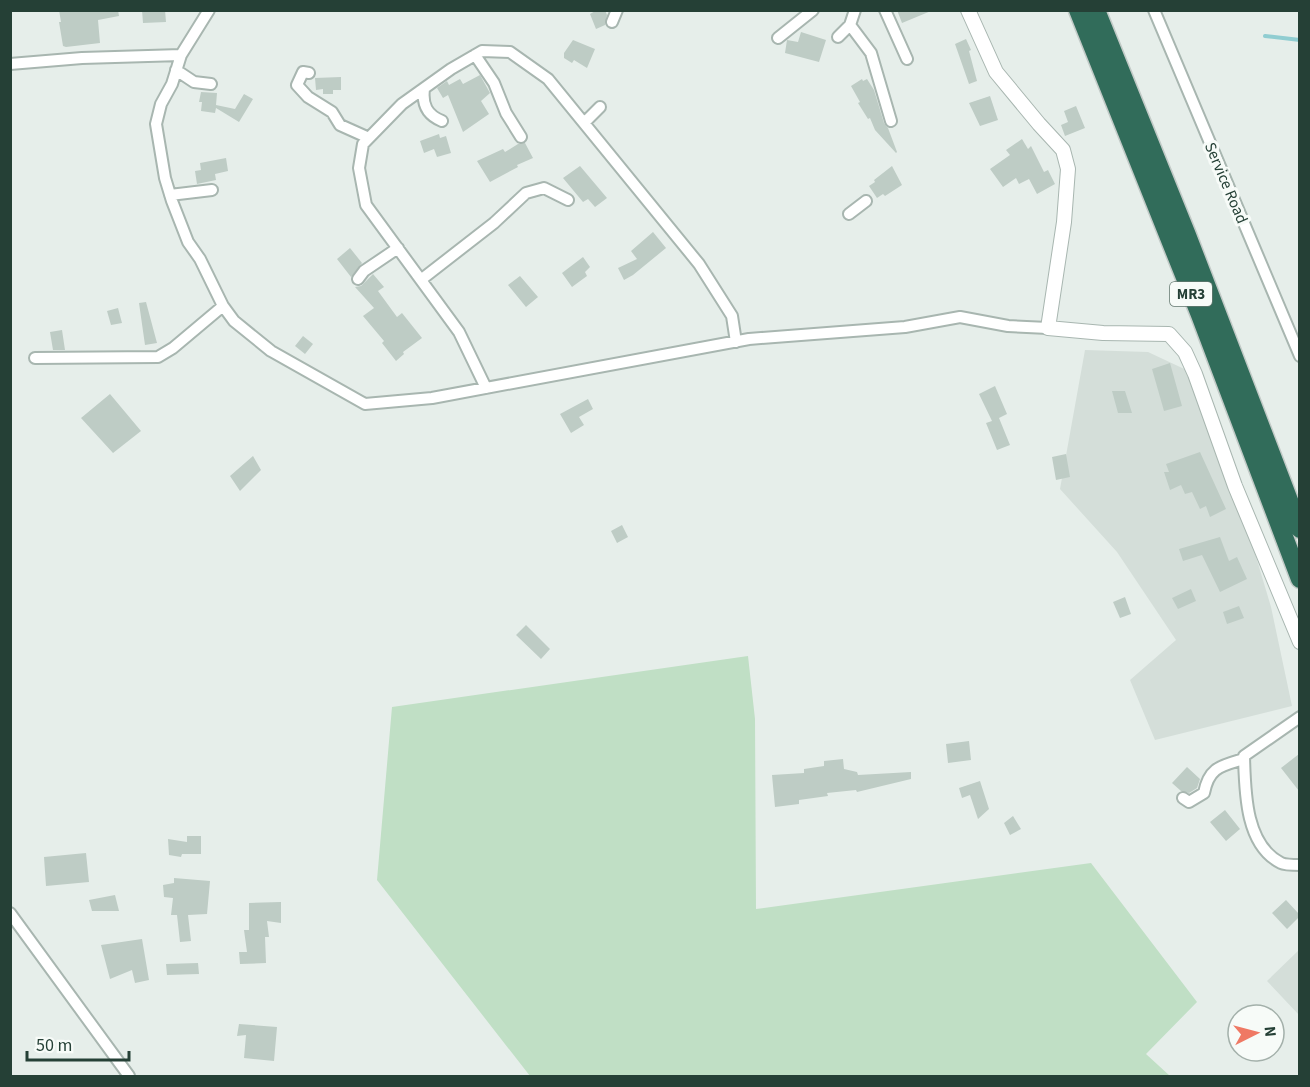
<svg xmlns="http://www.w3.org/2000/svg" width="1310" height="1087" font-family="'Source Sans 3',sans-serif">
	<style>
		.built { fill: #d4ded9 }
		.green { fill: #c0dfc5 }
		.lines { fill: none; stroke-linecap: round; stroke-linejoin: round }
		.stream { stroke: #90cdd1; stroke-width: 4 }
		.building { fill: #beccc5 }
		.minor-casing { stroke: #a8b6b0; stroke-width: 14 }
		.tertiary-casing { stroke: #a8b6b0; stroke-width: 16 }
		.motorway-casing { stroke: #c2cac7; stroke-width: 21 }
		.minor { stroke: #fff; stroke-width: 10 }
		.tertiary { stroke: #fff; stroke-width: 14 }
		.motorway { stroke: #316c5a; stroke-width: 18 }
		.labels { text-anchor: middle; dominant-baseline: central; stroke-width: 6; stroke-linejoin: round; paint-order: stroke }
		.shield { fill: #f7fbf8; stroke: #647870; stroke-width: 1.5 }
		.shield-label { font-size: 15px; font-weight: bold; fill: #254036 }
		.street-label { font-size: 16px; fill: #254036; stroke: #f7fbf8 }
	</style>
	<rect width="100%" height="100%" fill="#e6eeea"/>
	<path class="built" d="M1085,350L1148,352L1195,374L1235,486L1271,607L1292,706L1155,740L1130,680L1176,640L1117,552L1060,489Z
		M1299,950V1015L1267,981Z"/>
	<path class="green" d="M748,656L755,719L756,909L1091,863L1197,1002L1146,1054L1170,1076H530L377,880L392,707Z"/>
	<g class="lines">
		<path class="stream" d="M1265,36L1300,40"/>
	</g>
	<path class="building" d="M59,10H118L119,16L98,20L100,43L66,47L63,46L59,22H61Z
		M142,10H165L166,22L143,23Z
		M597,10H605L607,15L605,25L596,29L590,14Z
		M897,10H931V11L902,23Z
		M801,32L826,40L819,62L785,53L787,40L798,42Z
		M966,39L971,50L969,51L977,81L969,84L955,44Z
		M573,40L595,49L587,68L574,60L572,63L564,58V53Z
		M480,75L490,93L481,101L489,114L463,132L448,95L443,98L437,88L447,81L449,85L460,79L463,84Z
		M341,77V90H333V94H323V89L316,90L315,78Z
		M862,79L863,81L867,79L874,90L884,123L888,128L897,152L896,153L875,130L870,118L868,119L858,103L860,102L851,86Z
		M201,92L217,93L216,105L235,109L244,94L253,99L239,122L216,108L215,113L201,111L202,102H199Z
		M990,96L998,120L980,126L969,103Z
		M1076,106L1085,128L1065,136L1061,125L1068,122L1064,111Z
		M439,134L440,138L446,136L451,153L437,157L434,149L424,153L420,141Z
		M1022,139L1028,149L1031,146L1044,172L1048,170L1055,184L1037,194L1029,179L1019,184L1016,178L1003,187L990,169L1010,155L1006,150Z
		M525,143L533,158L517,165L518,167L490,182L477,161L503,149L505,152L518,144Z
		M226,158L228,171L215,174L216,180L197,184L195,171L201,170L200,163Z
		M580,166L607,198L595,207L588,199L583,202L563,178Z
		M892,166L902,185L885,196L883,194L877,198L869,186L875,182L874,180Z
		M653,232L666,248L633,275L624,280L618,268L637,259L631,251Z
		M350,248L362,263L351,277L337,259Z
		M583,257L590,267L585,272L587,276L572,287L562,273Z
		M373,274L384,287L378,291L397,317L402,313L422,338L403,352L404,354L396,361L382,343L384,341L363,316L374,308L355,287L361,286Z
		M520,276L538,297L526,307L508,285Z
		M146,302L157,343L145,345L139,303Z
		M118,308L122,323L111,325L107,311Z
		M62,330L65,350H53L50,332Z
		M303,336L313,344L305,354L295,346Z
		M1170,363L1182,406L1164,411L1152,369Z
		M995,386L1007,414L999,418L1010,445L997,450L986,423L992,421L979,394Z
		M1112,391H1125L1132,413H1118Z
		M110,394L141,431L113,453L81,418Z
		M588,399L593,409L579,417L584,425L571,433L560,414Z
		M1200,452L1226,509L1210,517L1206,506L1200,509L1192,492L1185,494L1181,485L1170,490L1164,472H1169L1166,464Z
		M1066,454L1070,477L1056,480L1052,457Z
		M253,456L261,470L240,491L230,476Z
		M622,525L628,537L617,543L611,531Z
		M1220,537L1229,561L1237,557L1247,579L1220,592L1202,555L1183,561L1179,549Z
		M1191,589L1196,601L1178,609L1172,598Z
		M1125,597L1131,614L1120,618L1113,602Z
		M1239,606L1244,618L1227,624L1223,612Z
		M526,625L550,649L541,659L516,635Z
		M969,741L971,760L948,763L946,744Z
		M1299,754V791L1281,768Z
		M843,759L844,769L857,772L858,775L911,772V779L857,792L856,790L827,793L828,796L799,800V804L775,807L772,775L804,773V769L824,766V761Z
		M1187,767L1200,779L1197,788L1189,793L1181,791L1172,783Z
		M980,781L989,809L978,819L970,795L962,798L959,788Z
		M1225,810L1240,829L1226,841L1210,822Z
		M1013,816L1021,829L1010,835L1004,823Z
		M187,836H201V854H182L181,857L169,855L168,839L187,842Z
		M86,853L89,882L46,886L44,857Z
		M174,878L210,881L207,914L188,915L191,941L180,942L177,915H171L173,898L164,897L163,885L174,883Z
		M115,895L119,911H92L89,900Z
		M1286,900L1299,914V917L1287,929L1272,913Z
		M281,902V923L267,921L269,937H265L266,963L240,964L239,952H247L244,930H249V903Z
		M142,939L149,980L135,983L132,970L110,979L101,945Z
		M198,963L199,974L167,975L166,964Z
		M239,1024L277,1027L274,1061L244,1058L246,1035L237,1036Z"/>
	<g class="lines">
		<defs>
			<path id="minor" d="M209,10L181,55L172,84L161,104L156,124L165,178L172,201L188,242L200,259L223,306L234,321L271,351L365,404L432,398L749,339L905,327L960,317L1008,326L1048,328
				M885,10L907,59
				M1154,10L1300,356
				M612,22L617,10
				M850,25L871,53L891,121
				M838,37L850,25L855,10
				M778,38L813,10
				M475,55L494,83L506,113L521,137
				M10,64L82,58L181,55
				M176,70L194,82L211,84
				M309,73L303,72L297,85L308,97L332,112L340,125L369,138
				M424,89C422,105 427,115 442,121
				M584,123L600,107
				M170,195L212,190
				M849,214L866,201
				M358,279L364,271L398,248
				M422,279L494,223L526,193L544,188L568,200
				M35,358L158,357L173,348L223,306
				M486,388L459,332L366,205L359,168L363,144L402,104L451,69L482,51L510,52L548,79L699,264L732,316L736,342
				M1300,717L1244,756C1245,791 1245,845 1281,863C1285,865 1294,865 1300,865
				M1183,798L1189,802L1204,793C1209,767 1221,766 1244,759
				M10,913L129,1076"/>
			<path id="tertiary" d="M968,10L996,72L1039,124L1063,150L1068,169L1064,222L1048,328L1103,333L1169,334L1185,352L1195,374L1235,486L1300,642"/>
			<path id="motorway" d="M1078,10L1200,315L1300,579
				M1096,10L1187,235L1300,529"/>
		</defs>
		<use href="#minor" class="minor-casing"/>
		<use href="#tertiary" class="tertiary-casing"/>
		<use href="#motorway" class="motorway-casing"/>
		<use href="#minor" class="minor"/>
		<use href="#tertiary" class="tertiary"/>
		<use href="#motorway" class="motorway"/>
	</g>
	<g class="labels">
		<rect class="shield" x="1170" y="282" width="42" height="24" rx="4.5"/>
		<g class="shield-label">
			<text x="1191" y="294">MR3</text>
		</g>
		<g class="street-label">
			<text transform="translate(1226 183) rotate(67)">Service Road</text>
		</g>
	</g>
	<rect width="1310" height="1087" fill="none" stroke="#254036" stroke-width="24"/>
	<g transform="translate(1256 1033) rotate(84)"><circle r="28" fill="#f7fbf8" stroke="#a3b0aa" stroke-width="1.5"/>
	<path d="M0-4.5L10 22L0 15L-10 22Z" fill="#ef7964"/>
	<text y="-9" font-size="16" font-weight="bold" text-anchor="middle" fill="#254036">N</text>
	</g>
	<path d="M27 1051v9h102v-9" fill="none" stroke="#254036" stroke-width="3"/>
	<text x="36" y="1051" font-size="18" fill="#254036" stroke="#f7fbf8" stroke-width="4.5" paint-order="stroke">50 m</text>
</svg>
